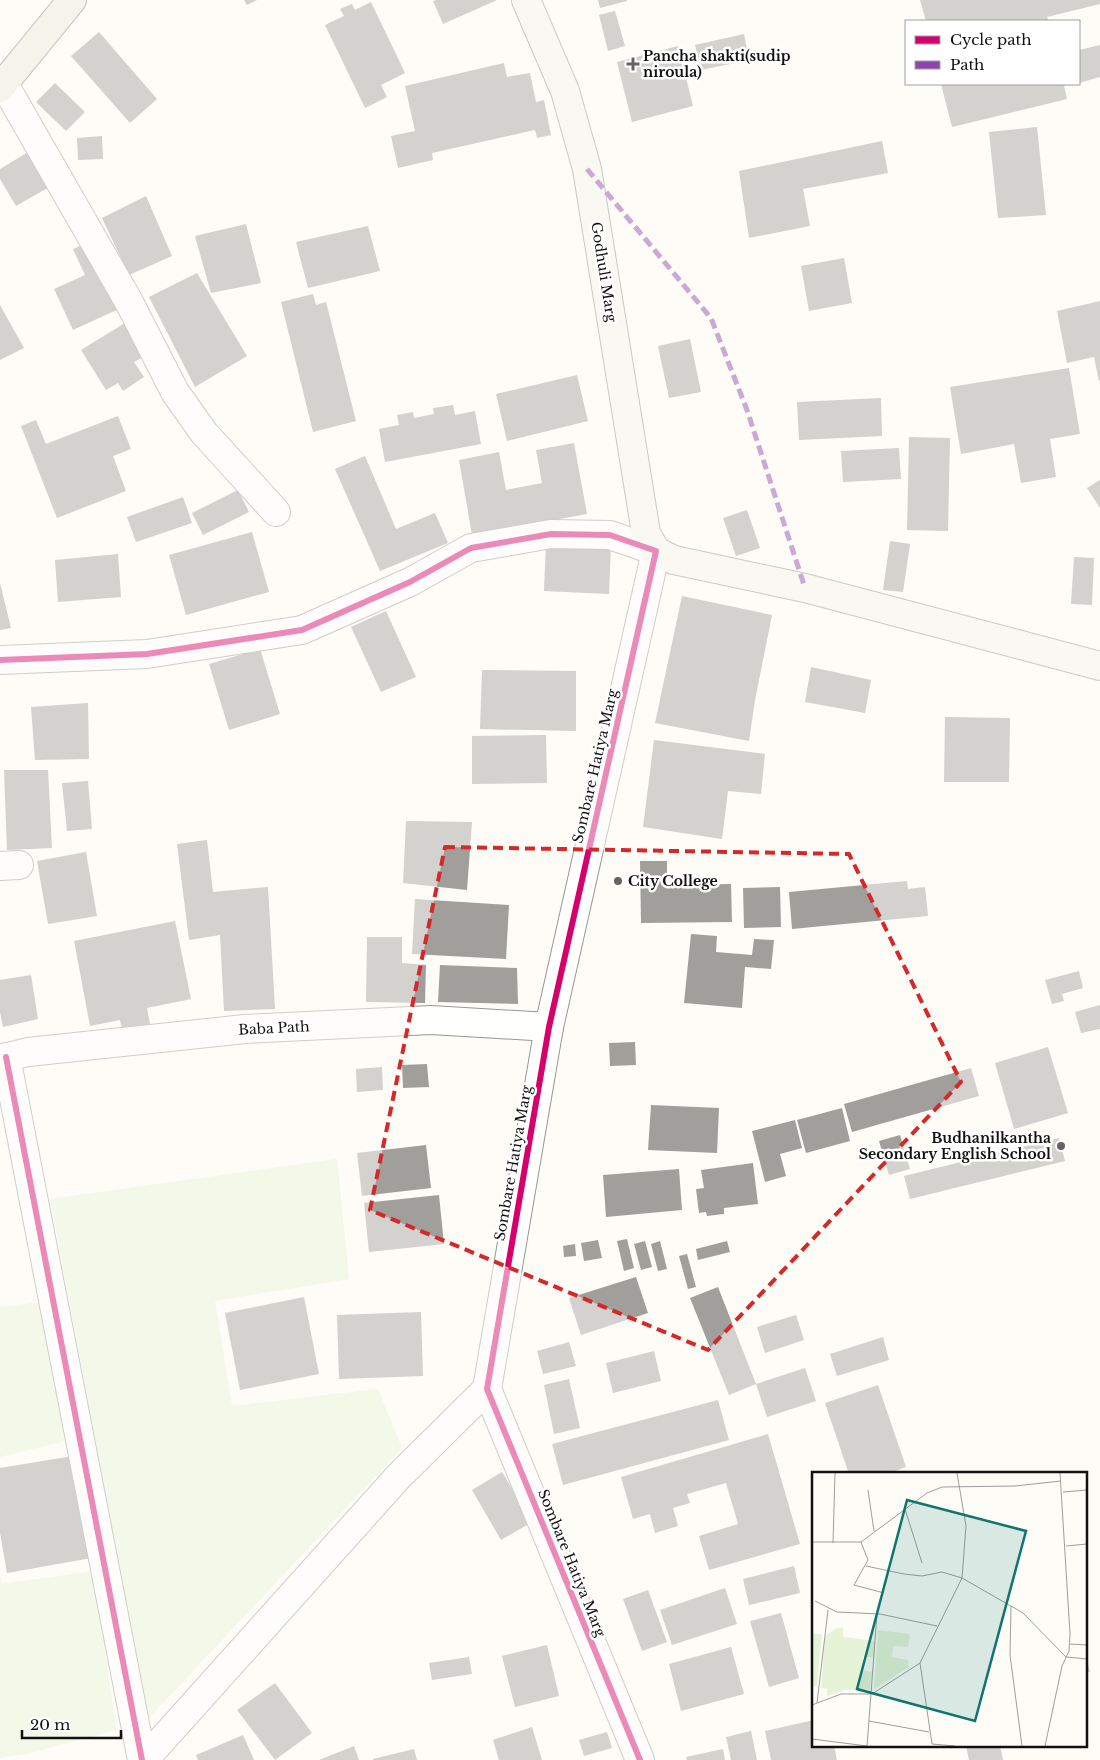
<svg xmlns="http://www.w3.org/2000/svg" width="1100" height="1760" font-family="'Libre Baskerville',serif">
	<style>
		.green { fill: #e7f3d7 }
		.building { fill: #a19f9c }
		.lines { fill: none; stroke-linecap: round; stroke-linejoin: round }
		.minor-casing { stroke: #979795; stroke-width: 30 }
		.tertiary-casing { stroke: #979795; stroke-width: 30 }
		.secondary-casing { stroke: #8e8d8b; stroke-width: 30 }
		.primary-casing { stroke: #858482; stroke-width: 30 }
		.minor { stroke: #fffffe; stroke-width: 28 }
		.tertiary { stroke: #fffffe; stroke-width: 28 }
		.secondary { stroke: #f6f4eb; stroke-width: 28 }
		.primary { stroke: #ede9dc; stroke-width: 28 }
		.quiet { stroke: #8e44ad; stroke-width: 5; stroke-dasharray: 10 5; stroke-linecap: butt }
		.cycleway-casing { stroke: #fff; stroke-width: 9 }
		.cycleway { stroke: #d6006c; stroke-width: 6 }
		.marked { fill: none; stroke: #d62828; stroke-width: 4; stroke-dasharray: 10 6; stroke-linejoin: round }
		.poi-dot { fill: #646362; stroke: #fff; stroke-width: 2 }
		.labels { text-anchor: middle; dominant-baseline: central; stroke-width: 5; stroke-linejoin: round; paint-order: stroke }
		.poi-label { font-size: 14px; font-weight: bold; fill: #111; stroke: #fff; text-anchor: start }
		.street-label { font-size: 14px; fill: #111; stroke: #fff }
		.inset-road { fill: none; stroke: #9f9e9b; stroke-width: 1 }
		.view { fill: #0f766e; fill-opacity: 0.15; stroke: #0f766e; stroke-width: 2.5 }
		.inset-edge { fill: none; stroke: #111; stroke-width: 2.5 }
	</style>
	<rect width="100%" height="100%" fill="#fdfcf7"/>
	<path class="green" d="M337,1159L349,1279L215,1301L232,1406L378,1389L402,1448L148,1719L50,1199Z
		M50,1301L73,1439L0,1457V1307Z
		M94,1571L116,1730L26,1754L0,1758V1574L2,1584Z"/>
	<path class="building" d="M244,0H257L247,5Z
		M436,0H497L443,24L433,1Z
		M598,0H627V1L600,8Z
		M920,0H1100V4L1047,17L1049,21H926Z
		M371,2L405,73L381,85L387,97L365,108L325,25L344,16L340,9L352,4L355,10Z
		M615,11L625,46L608,51L599,15Z
		M99,32L157,99L130,123L71,56Z
		M744,34L749,60L701,70L695,45Z
		M1100,45V77L1079,83V50Z
		M678,46L693,106L632,122L617,62Z
		M504,63L507,77L530,73L536,102L544,100L551,135L537,138L535,130L432,153L433,160L398,168L391,136L415,131L405,86Z
		M55,83L85,112L66,131L36,102Z
		M941,84H1071L1064,86L1067,99L952,127Z
		M1037,127L1046,215L998,218L989,132Z
		M102,136L103,159L78,160L77,138Z
		M882,141L888,173L803,189L810,226L749,238L739,171Z
		M30,151L51,186L16,206L0,179V169Z
		M146,196L172,256L129,275L102,218Z
		M246,224L261,283L211,293L195,236Z
		M368,226L380,271L308,288L296,242Z
		M91,241L121,308L73,330L54,289L85,275L73,249Z
		M844,258L852,303L809,311L801,266Z
		M197,273L247,356L195,387L149,297Z
		M313,294L316,305L326,302L356,421L313,432L281,302Z
		M1100,301V380L1099,381L1094,357L1067,363L1057,311Z
		M0,305L24,348L0,360Z
		M125,323L145,356L134,362L144,377L123,391L118,383L106,390L81,350Z
		M690,339L701,392L669,398L658,346Z
		M1069,368L1080,434L1050,439L1056,477L1021,483L1014,444L961,454L950,387Z
		M577,375L588,421L507,441L496,394Z
		M881,398L882,436L799,440L797,402Z
		M453,405L455,415L475,411L481,444L385,462L379,429L399,425L397,415L413,412L414,418L434,414L433,408Z
		M118,416L131,449L113,456L126,491L57,518L21,426L36,420L46,444Z
		M909,437L950,438L948,531L907,530Z
		M574,443L587,514L472,535L459,460L499,452L506,490L542,483L536,450Z
		M899,448L901,479L843,482L841,451Z
		M365,456L396,529L435,513L448,543L380,571L335,469Z
		M1100,480V508L1087,488Z
		M238,490L249,512L203,535L192,513Z
		M183,497L192,523L136,542L127,517Z
		M747,510L760,548L736,556L723,518Z
		M252,532L269,592L186,615L169,555Z
		M890,541L910,544L903,592L883,590Z
		M546,542L611,544L609,594L544,591Z
		M118,554L121,597L58,602L55,560Z
		M1074,557L1094,558L1092,605L1071,604Z
		M0,583L11,628L0,630Z
		M682,596L772,615L755,700L749,741L655,723Z
		M386,611L416,677L381,692L351,627Z
		M260,649L280,714L229,730L209,664Z
		M811,667L871,680L865,713L805,702Z
		M482,670L576,671V731L480,729Z
		M88,703L89,759L35,760L31,707Z
		M945,717L1010,718L1009,782H944Z
		M546,735L547,783L472,784V736Z
		M654,740L765,754L761,794L728,791L722,839L643,827Z
		M4,770H48L52,848L7,850Z
		M88,781L92,829L67,831L62,783Z
		M406,821L472,822L467,890L403,883Z
		M207,840L213,892L268,887L275,1009L224,1011L220,935L189,940L177,844Z
		M86,852L97,916L48,924L37,861Z
		M640,861H667V885L731,884L732,922L641,923Z
		M907,881L908,889L925,887L928,916L792,929L789,892Z
		M780,887L781,927L744,928L743,888Z
		M415,899L509,905L506,959L412,954Z
		M175,921L191,999L147,1008L150,1024L122,1030L120,1020L90,1026L74,941Z
		M691,934L717,936L716,952L752,955L754,939L774,940L771,969L745,967L742,1008L684,1003Z
		M367,937H402V963L426,965L425,1003L366,1002Z
		M440,965L517,968L518,1004L438,1002Z
		M1079,971L1083,988L1062,994L1064,1001L1052,1004L1045,980Z
		M31,975L38,1019L3,1027L0,1012V980Z
		M1100,1005V1029L1081,1033L1075,1012Z
		M635,1042L636,1065L610,1066L609,1043Z
		M1048,1047L1068,1113L1014,1129L995,1063Z
		M427,1064L429,1087L403,1088L402,1065Z
		M382,1067L383,1090L357,1092L356,1069Z
		M971,1068L979,1096L852,1132L844,1104Z
		M651,1105L719,1108L717,1153L648,1150Z
		M842,1108L850,1141L806,1153L797,1120Z
		M795,1120L802,1148L780,1154L786,1176L765,1182L752,1131Z
		M900,1135L910,1169L889,1175L879,1141Z
		M1059,1138L1065,1161L910,1199L904,1176Z
		M426,1145L431,1188L362,1196L357,1153Z
		M753,1163L758,1204L724,1208V1214L707,1216L706,1212L699,1213L696,1189L704,1188L701,1170Z
		M679,1169L682,1210L606,1217L603,1175Z
		M439,1195L444,1244L369,1252L364,1203Z
		M627,1239L634,1268L624,1271L617,1241Z
		M598,1240L602,1258L584,1261L581,1243Z
		M645,1241L652,1267L641,1270L634,1244Z
		M660,1241L667,1269L658,1271L651,1244Z
		M727,1241L730,1252L698,1260L696,1249Z
		M575,1244L576,1256L564,1257L563,1246Z
		M687,1254L696,1287L688,1289L679,1256Z
		M636,1277L648,1313L581,1335L569,1298Z
		M718,1287L756,1384L729,1395L690,1298Z
		M304,1297L319,1374L240,1390L225,1313Z
		M421,1312L423,1376L339,1379L337,1315Z
		M796,1315L804,1340L765,1353L757,1327Z
		M883,1337L889,1360L837,1376L830,1354Z
		M569,1342L576,1366L543,1374L537,1351Z
		M654,1351L661,1381L613,1393L606,1363Z
		M805,1368L816,1401L767,1417L756,1384Z
		M569,1379L580,1428L554,1434L544,1385Z
		M878,1385L906,1467L887,1474H849L825,1403Z
		M718,1400L729,1440L563,1485L552,1444Z
		M768,1434L800,1544L709,1570L699,1536L738,1524L726,1483L687,1494L690,1503L673,1508L678,1526L655,1533L650,1514L633,1519L621,1477Z
		M79,1455L97,1557L7,1573L0,1533V1468Z
		M502,1472L532,1522L501,1540L472,1490Z
		M794,1566L800,1593L749,1605L743,1579Z
		M725,1588L737,1624L672,1645L660,1610Z
		M648,1590L667,1642L642,1651L623,1599Z
		M781,1613L799,1678L769,1687L750,1621Z
		M547,1645L559,1696L515,1707L502,1656Z
		M731,1647L744,1694L681,1711L669,1664Z
		M1086,1656L1090,1672H1086Z
		M469,1657L472,1674L432,1680L429,1663Z
		M275,1683L312,1733L275,1760L237,1710Z
		M814,1720V1746H834L837,1760H771L765,1731Z
		M532,1727L542,1760H499L493,1740Z
		M751,1731L757,1760H731L726,1737Z
		M607,1732L612,1748L584,1756L579,1740Z
		M243,1735L254,1760H198L196,1755Z
		M354,1746L359,1760H319Z
		M966,1746H1000L1003,1760H969Z
		M414,1749L417,1760H373V1759Z
		M723,1749L725,1760H687L686,1757Z"/>
	<g class="lines">
		<defs>
			<path id="minor" d="M4,84L129,302L175,392L204,433L276,512
				M0,660L147,654L302,630L410,582L471,548L551,534L610,535L656,551
				M0,866L19,865
				M6,1057L142,1760
				M0,1059L28,1052L245,1029L431,1020L549,1027
				M487,1389L640,1760"/>
			<path id="tertiary" d="M144,1760L399,1476L487,1389L549,1027L656,551"/>
			<path id="secondary" d="M526,0L565,91L587,169L646,533L656,551L674,560L805,588L1100,666"/>
			<path id="primary" d="M0,88L72,0"/>
		</defs>
		<use href="#minor" class="minor-casing"/>
		<use href="#tertiary" class="tertiary-casing"/>
		<use href="#secondary" class="secondary-casing"/>
		<use href="#primary" class="primary-casing"/>
		<use href="#minor" class="minor"/>
		<use href="#tertiary" class="tertiary"/>
		<use href="#secondary" class="secondary"/>
		<use href="#primary" class="primary"/>
		<path class="quiet" d="M587,169L711,318L747,410L805,588"/>
		<defs>
			<path id="cycleway" d="M0,660L147,654L302,630L410,582L471,548L551,534L610,535L656,551L549,1027L487,1389L640,1760
				M6,1057L142,1760"/>
		</defs>
		<use href="#cycleway" class="cycleway-casing"/>
		<use href="#cycleway" class="cycleway"/>
	</g>
	<path d="M0 0H1100V1760H0ZM445,847L849,854L961,1082L708,1350L370,1210Z" fill="#fdfcf7" fill-opacity=".55" fill-rule="evenodd"/>
	<path class="marked" d="M445,847L849,854L961,1082L708,1350L370,1210Z"/>
	<g class="poi-dot">
		<path d="M630.5 56.5h5v5h5v5h-5v5h-5v-5h-5v-5h5z"/>
		<circle cx="618" cy="881" r="5"/>
		<circle cx="1061" cy="1146" r="5"/>
	</g>
	<g class="labels">
		<g class="poi-label">
			<text x="643" y="56">Pancha shakti(sudip<tspan x="643" dy="16">niroula)</tspan></text>
			<text x="628" y="881">City College</text>
			<text x="1051" y="1138" text-anchor="end">Budhanilkantha<tspan x="1051" dy="16">Secondary English School</tspan></text>
		</g>
		<g class="street-label">
			<text transform="translate(604 272) rotate(81)">Godhuli Marg</text>
			<text transform="translate(595 766) rotate(-77)">Sombare Hatiya Marg</text>
			<text transform="translate(274 1028) rotate(-3)">Baba Path</text>
			<text transform="translate(513 1163) rotate(-80)">Sombare Hatiya Marg</text>
			<text transform="translate(572 1563) rotate(68)">Sombare Hatiya Marg</text>
		</g>
	</g>
	<g transform="translate(812 1472)">
		<rect width="275" height="275" fill="#fdfcf7"/>
		<path d="M31,155V165L63,169L62,185H51L50,198L60,200L58,217L33,218L15,224V217L9,216L13,164L23,157ZM66,158L98,162L96,175L81,174L80,185L96,188L97,195L62,217ZM0,162H10L5,213L0,215Z" fill="#e7f3d7"/>
		<path class="inset-road" d="M145,1L154,54L150,106L211,141L254,185L275,187M56,18L62,59M251,20L275,18M93,37L110,91M0,70H49L115,21L130,15L203,14L249,9M49,70L56,88L42,113L72,121M21,71L23,1M254,74L275,72M54,94L92,102L110,104L130,100L150,106L108,191L120,272L143,274M3,129L25,140L68,142L125,154M199,134L198,183L210,274M257,172L275,173M5,231L16,138M0,233L29,222H60L108,191M57,249L117,260M0,267L55,274M55,274L65,142M233,274L250,194L257,179L258,162L248,1"/>
		<path class="view" d="M95,28L214,59L163,249L45,217Z"/>
		<rect width="275" height="275" class="inset-edge"/>
	</g>
	<rect x="905" y="20" width="175" height="65" fill="#ffffff" stroke="#a0a0a0"/>
	<rect x="915" y="36" width="25" height="8" fill="#d6006c" stroke="#a0a0a0"/>
	<text x="950" y="45" font-size="15" fill="#111111">Cycle path</text>
	<rect x="915" y="61" width="25" height="8" fill="#8e44ad" stroke="#a0a0a0"/>
	<text x="950" y="70" font-size="15" fill="#111111">Path</text>
	<path d="M22 1730v8h99v-8" fill="none" stroke="#111111" stroke-width="2.5"/>
	<text x="30" y="1730" font-size="15" fill="#111111" stroke="#ffffff" stroke-width="4" paint-order="stroke">20 m</text>
</svg>
